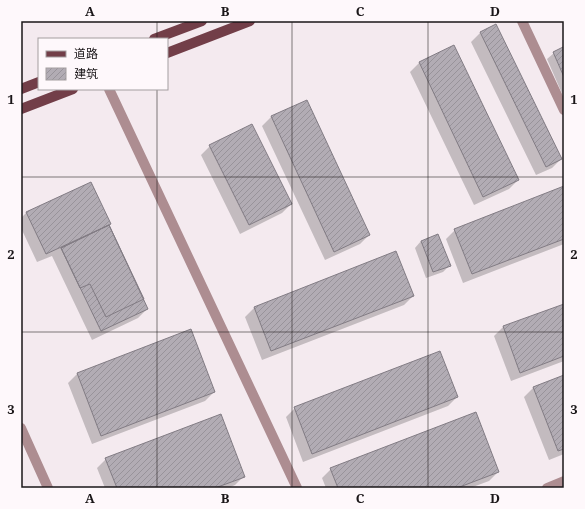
<svg xmlns="http://www.w3.org/2000/svg" width="585" height="509" font-family="'Noto Serif','Noto Sans SC',serif">
	<style>
		.shadow { fill: #0003 }
		.building { fill: url(#building-hatch); stroke: #827c84 }
		.lines { fill: none; stroke-linecap: round; stroke-linejoin: round }
		.minor { stroke: #ad8d91; stroke-width: 10 }
		.major { stroke: #723e48; stroke-width: 10 }
		.grid { fill: none; stroke: #1a1618; stroke-width: 1; stroke-opacity: 0.55 }
		.neatline { fill: none; stroke: #1a1618; stroke-width: 1.5 }
		.grid-label { font-size: 13px; text-anchor: middle; font-weight: bold; fill: #1a1618 }
	</style>
	<defs>
		<pattern id="building-hatch" width="6" height="6" patternUnits="userSpaceOnUse"><rect width="6" height="6" fill="#b2acb4"/><path d="M-1 1l2-2M0 6l6-6M5 7l2-2" fill="none" stroke="#98939a"/></pattern>
	</defs>
	<rect width="100%" height="100%" fill="#f4eaef"/>
	<path class="shadow" d="M480,33L561,159L552,168L536,175L471,42Z
		M454,47L518,180L509,189L474,205L410,72L419,63Z
		M564,51V98L547,59L554,53Z
		M307,101L369,235L360,244L325,260L262,126L271,117Z
		M210,146L291,204L282,213L240,234L201,155Z
		M564,187V244L463,283L446,239L455,230Z
		M27,212L109,224L108,226L147,309L138,318L92,340L52,256L37,262L21,228V218Z
		M421,241L450,265L443,272L426,278L415,248Z
		M396,252L413,296L404,305L262,360L245,317L254,308Z
		M564,305V361L511,381L494,336L503,327Z
		M191,331L214,392L205,401L92,444L68,383L77,374Z
		M564,376V454L549,460L524,397L533,388Z
		M457,397L448,406L303,462L286,417L295,408Z
		M106,459L244,476L235,485L228,488H105L97,468Z
		M331,469L498,472L489,481L470,488H326L322,478Z"/>
	<path class="building" d="M496,24L562,159L546,167L480,32Z
		M454,45L519,180L483,197L419,62Z
		M563,47L564,49V77L553,52Z
		M307,100L370,235L334,252L271,116Z
		M252,124L292,204L249,225L209,145Z
		M91,182L111,224L46,254L26,212Z
		M564,186V239L472,274L454,229Z
		M109,225L148,309L101,331L61,248Z
		M109,225L144,299L106,317L90,284L80,288L61,248Z
		M438,234L451,266L433,272L421,241Z
		M396,251L414,296L271,351L254,307Z
		M564,304V356L520,373L503,326Z
		M191,329L215,392L101,436L77,373Z
		M440,351L458,397L312,454L294,407Z
		M564,375V449L558,451L533,387Z
		M476,412L499,472L457,488H338L330,468Z
		M221,414L245,477L215,488H117L105,458Z"/>
	<g class="lines">
		<path class="minor" d="M522,21L564,110
			M109,89L297,488
			M21,428L48,488
			M547,488L564,481"/>
		<path class="major" d="M154,39L202,21
			M167,53L250,21
			M21,89L39,82
			M21,109L73,89"/>
	</g>
	<path class="grid" d="M157,21V39M292,21V488M428,21V488M157,89V488M21,177H564M21,332H564"/>
	<rect width="585" height="509" fill="none" stroke="#fef8fb" stroke-width="44"/>
	<rect x="38" y="38" width="130" height="52" fill="#fef8fb" stroke="#a39ea0"/>
	<rect x="46" y="51" width="20" height="6" fill="#723e48" stroke="#a39ea0"/>
	<text x="74" y="58" font-size="12" fill="#1a1618">道路</text>
	<rect x="46" y="68" width="20" height="12" fill="url(#building-hatch)" stroke="#a39ea0"/>
	<text x="74" y="78" font-size="12" fill="#1a1618">建筑</text>
	<rect x="22" y="22" width="541" height="465" class="neatline"/>
	<g class="grid-label">
		<text x="90" y="16">A</text>
		<text x="225" y="16">B</text>
		<text x="360" y="16">C</text>
		<text x="495" y="16">D</text>
		<text x="11" y="104">1</text>
		<text x="574" y="104">1</text>
		<text x="11" y="259">2</text>
		<text x="574" y="259">2</text>
		<text x="11" y="414">3</text>
		<text x="574" y="414">3</text>
		<text x="90" y="503">A</text>
		<text x="225" y="503">B</text>
		<text x="360" y="503">C</text>
		<text x="495" y="503">D</text>
	</g>
</svg>
